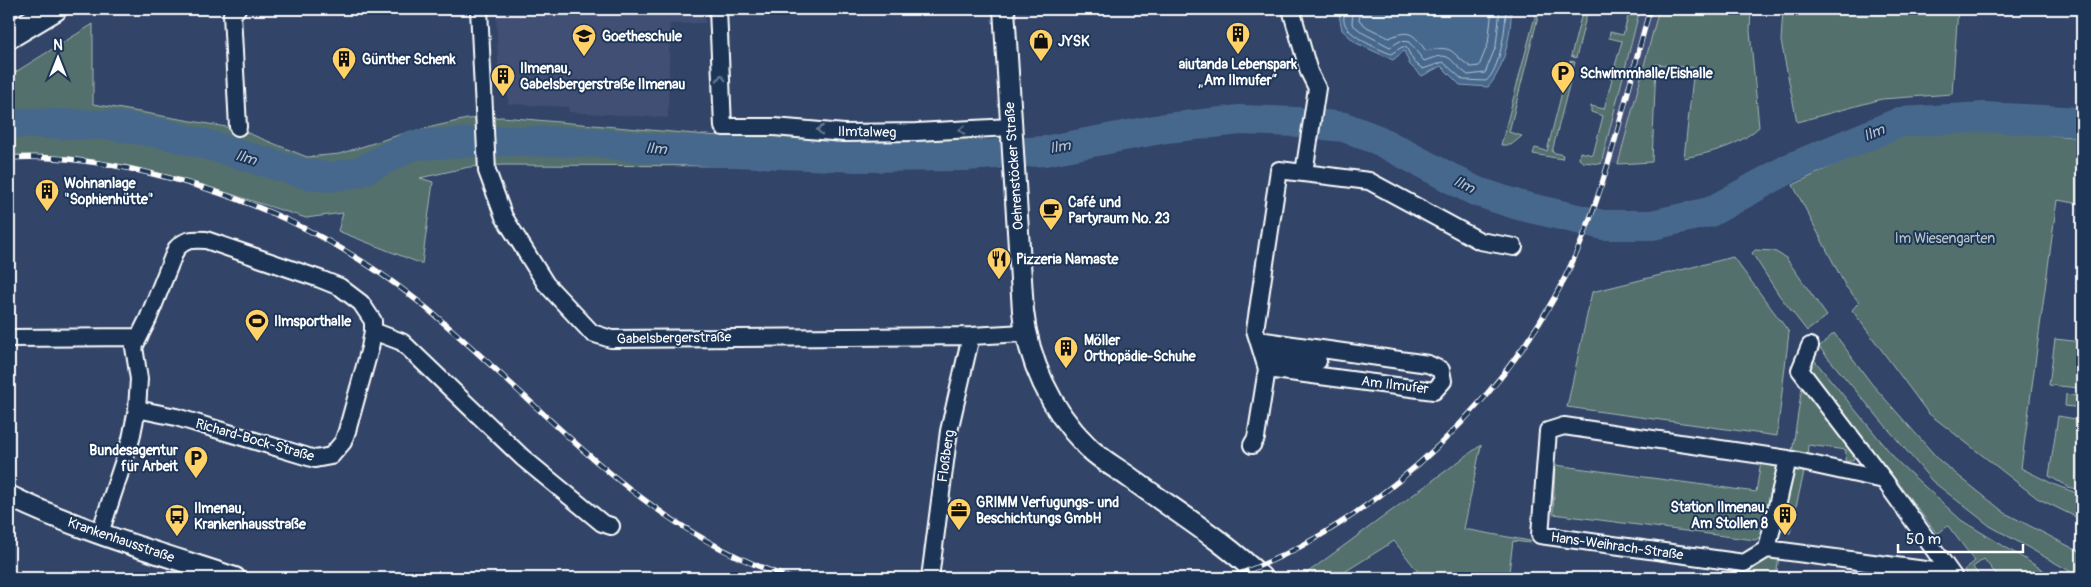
<svg xmlns="http://www.w3.org/2000/svg" width="2091" height="587" font-family="Pangolin,sans-serif">
	<style>
		.built { fill: #414f73 }
		.green { fill: #526f6d; stroke: #a8b7b6 }
		.water { fill: #46688d; stroke: #90a4bb }
		.lines { fill: none; stroke-linecap: round; stroke-linejoin: round }
		.shore { stroke: #b5c3d1; stroke-width: 1 }
		.river { stroke: #46688d; stroke-width: 30 }
		.minor-casing { stroke: #fff; stroke-width: 20 }
		.tertiary-casing { stroke: #fff; stroke-width: 24 }
		.secondary-casing { stroke: #fff; stroke-width: 28 }
		.minor { stroke: #1d3557; stroke-width: 16 }
		.tertiary { stroke: #1d3557; stroke-width: 20 }
		.secondary { stroke: #1d3557; stroke-width: 24 }
		.rail-casing { stroke: #fff; stroke-width: 5.5 }
		.rail { stroke: #1d3557; stroke-width: 4; stroke-dasharray: 11; stroke-linecap: butt }
		.oneway { stroke: #6c7c92 }
		.labels { text-anchor: middle; dominant-baseline: central; stroke-width: 4; stroke-linejoin: round; paint-order: stroke }
		.poi-label { font-size: 14px; font-weight: bold; fill: #fff; stroke: #1d3557; text-anchor: start }
		.street-label { font-size: 14px; fill: #fff; stroke: #1d3557 }
		.park-label { font-size: 14px; fill: #bac5c5; stroke: #1d3557 }
		.water-label { font-size: 15px; font-style: italic; fill: #b5c3d1; stroke: #1d3557 }
	</style>
	<rect width="100%" height="100%" fill="#324468"/>
	<filter id="ink" filterUnits="userSpaceOnUse"><feTurbulence type="fractalNoise" baseFrequency=".02" numOctaves="2"/><feDisplacementMap in="SourceGraphic" scale="10" xChannelSelector="R" yChannelSelector="G"/><feConvolveMatrix kernelMatrix="1 2 1 2 8 2 1 2 1" color-interpolation-filters="sRGB"/></filter>
	<g filter="url(#ink)">
		<path class="built" d="M496,9H704L705,23L670,24L668,118L569,112L568,107L508,104V91H499Z
			M1640,9H1659L1618,164H1601Z"/>
		<path class="green" d="M1537,9H1540L1509,132L1522,136L1511,145H1501Z
			M1583,9H1588L1576,58L1571,56Z
			M1630,9H1640L1601,164L1583,162L1579,159L1580,152L1593,155L1603,116L1591,112V106L1604,109L1612,79L1599,75L1601,70L1613,73L1622,41L1609,38L1610,32L1623,35Z
			M1659,9H1751L1750,31L1759,127C1737,147 1713,152 1684,158L1694,68L1656,64L1652,162L1618,164Z
			M1783,9H1958L1952,94L1882,99L1797,122L1781,41Z
			M93,24V104L238,129L307,157L339,154L405,133L467,119L502,117L718,136L774,133L845,138H980V147H993L992,167L503,165L469,167L420,178L433,182L422,264L338,231L343,213L306,218L202,185L106,163L9,157V76Z
			M1570,61L1575,62L1552,152L1563,155L1562,159L1533,154L1535,148L1547,151Z
			M1992,129L2082,138V204L2057,200L2021,468L2055,485L2082,495V520L2037,498L1928,413L1852,310L1859,302L1846,287L1793,185L1899,133Z
			M1755,250L1774,251L1786,258L1827,316L1807,331L1779,295L1752,253Z
			M1733,257L1789,332L1777,436L1567,407L1592,292Z
			M1834,333L1871,383L1940,461L2005,513L2082,553V578L1990,526L1932,481L1819,347Z
			M2055,339L2082,342L2079,388L2049,385Z
			M1811,356L1898,462L1961,520L2056,578H1999L1984,559L1973,567L1979,576L1977,578H1970L1964,570L1975,561L1948,526L1937,534L1893,476L1806,372Z
			M1803,380L1855,455L1853,460L1845,462L1846,450L1808,445L1807,458L1792,453Z
			M2066,394L2082,397V408L2065,406Z
			M2058,416L2082,420V490L2068,487L2049,476Z
			M1481,445L1464,529L1530,541V543L1513,541L1509,572L1554,578H1423L1394,541L1335,578H1300Z
			M1761,461L1777,465L1764,535L1755,540L1553,514L1555,465L1756,492Z
			M1793,470L1804,472L1790,533L1780,531Z
			M1779,556L1776,578H1748L1749,572L1770,557Z"/>
		<path class="water" d="M1344,9H1511C1512,32 1504,70 1488,87L1460,85L1441,66L1422,76L1410,65L1404,51L1393,60L1356,43L1342,30L1339,15Z"/>
		<g class="lines">
			<path class="shore" d="M1347,9C1347,11 1345,13 1344,16C1340,34 1379,49 1391,54L1402,47H1406L1414,62L1423,69L1443,62L1463,80L1486,81C1500,70 1506,27 1506,9
				M1353,9L1352,24L1363,33L1390,47L1400,41L1409,42L1424,61C1453,50 1446,59 1468,75L1485,73L1496,46L1500,9
				M1361,9L1359,20L1367,27L1389,38C1411,28 1414,35 1426,51C1456,44 1449,53 1471,67L1479,66L1488,44L1492,9"/>
			<path class="river" d="M9,123L109,125L160,133L212,146L305,174L331,177L359,172L413,145L504,141L586,142L659,149L858,157L965,156L1044,151L1166,128L1240,120L1296,122L1344,127L1378,140L1475,191L1518,205L1603,225H1652L1710,212L1790,168L1900,122L1984,117L2082,122"/>
			<defs>
				<path id="minor" d="M237,9L232,14L238,127
					M479,9L487,171L504,217L546,284L592,333L611,339L971,336L1025,333
					M718,9L723,127H774L844,133L916,132L1011,127
					M1291,9L1309,72L1317,88L1304,173
					M373,331L402,342L523,458L602,523L611,526
					M9,338L138,337
					M1258,340L1428,364L1441,370L1443,381L1434,391L1267,369
					M1810,346L1800,370L1884,480L1953,576
					M1263,356L1318,361
					M1252,445L1256,438L1267,369L1255,330L1279,170L1369,181L1480,241L1514,247
					M1884,480L1788,459L1564,426L1548,431L1540,535L1744,563L1767,549L1948,573
					M100,533L131,439L137,409L139,379L134,347L148,319L176,249C185,239 193,239 206,240L320,279L340,287L361,303L373,321V331L370,348L347,431L343,442L331,456L315,459L176,417L137,409
					M1767,549L1788,459
					M930,578L949,431L971,336"/>
				<path id="tertiary" d="M1004,9L1023,311C1028,360 1051,410 1086,445C1098,458 1115,467 1129,477C1173,510 1222,539 1262,578
					M9,496C80,531 159,553 235,578"/>
				<path id="secondary" d="M9,36L54,9"/>
			</defs>
			<use href="#minor" class="minor-casing"/>
			<use href="#tertiary" class="tertiary-casing"/>
			<use href="#secondary" class="secondary-casing"/>
			<use href="#minor" class="minor"/>
			<use href="#tertiary" class="tertiary"/>
			<use href="#secondary" class="secondary"/>
			<defs>
				<path id="rail" d="M9,158C54,155 101,162 145,172C247,195 336,236 419,302C541,401 634,526 790,578
					M1228,578C1378,527 1523,387 1582,240C1612,165 1628,86 1650,9"/>
			</defs>
			<use href="#rail" class="rail-casing"/>
			<use href="#rail" class="rail"/>
		</g>
		<defs><path id="oneway-chevron" d="M-2-3.5L2.5 0L-2 3.5" fill="none" stroke-width="1.6" stroke-linecap="round" stroke-linejoin="round" transform="scale(1.25)"/></defs>
		<g class="oneway">
			<use href="#oneway-chevron" transform="translate(721 78) rotate(-92)"/>
			<use href="#oneway-chevron" transform="translate(820 130) rotate(-174)"/>
			<use href="#oneway-chevron" transform="translate(962 130) rotate(177)"/>
		</g>
	</g>
	<defs>
		<symbol id="building-pin" viewBox="-11 -11 22 30"><path d="M0 17L-7.5 6A9.5 9.5 0 1 1 7.5 6Z" fill="#ffd166" stroke="#1d3557"/><path d="M-4-6H4V6H1V3H-1V6H-4ZM-2.5-4.3h1.7v1.8h-1.7ZM.8-4.3h1.7v1.8H.8ZM-2.5-1h1.7V.8h-1.7ZM.8-1h1.7V.8H.8Z" fill="#111"/></symbol>
		<symbol id="school-pin" viewBox="-11 -11 22 30"><path d="M0 17L-7.5 6A9.5 9.5 0 1 1 7.5 6Z" fill="#ffd166" stroke="#1d3557"/><path d="M0-5L7-2L0 1L-7-2ZM-4 1L0 2.5L4 1V4Q0 6-4 4Z" fill="#111"/></symbol>
		<symbol id="shop-pin" viewBox="-11 -11 22 30"><path d="M0 17L-7.5 6A9.5 9.5 0 1 1 7.5 6Z" fill="#ffd166" stroke="#1d3557"/><path d="M-5-2.5h2.3a2.7 3.5 0 0 1 5.4 0H5L5.5 6h-11ZM-1.5-2.5h3a1.5 2.3 0 0 0-3 0Z" fill="#111"/></symbol>
		<symbol id="parking-pin" viewBox="-11 -11 22 30"><path d="M0 17L-7.5 6A9.5 9.5 0 1 1 7.5 6Z" fill="#ffd166" stroke="#1d3557"/><path d="M-3.5-5.5H1a3.5 3.5 0 0 1 0 7H-1V5.5H-3.5ZM-1-3.4V-.6H.8a1.4 1.4 0 0 0 0-2.8Z" fill="#111"/></symbol>
		<symbol id="cafe-pin" viewBox="-11 -11 22 30"><path d="M0 17L-7.5 6A9.5 9.5 0 1 1 7.5 6Z" fill="#ffd166" stroke="#1d3557"/><path d="M-5.5-4.5H6V0H3Q3 3.5 0 3.5H-2.5Q-5.5 3.5-5.5 0ZM3-3.2v2h1.7v-2ZM-6 4.5H4V6H-6Z" fill="#111"/></symbol>
		<symbol id="restaurant-pin" viewBox="-11 -11 22 30"><path d="M0 17L-7.5 6A9.5 9.5 0 1 1 7.5 6Z" fill="#ffd166" stroke="#1d3557"/><path d="M-5-6h1v4h1v-4h1v4h1v-4h1v5L-1.5 .5V6h-2V.5L-5-1ZM5-6V6H3V1.5H1.5Q1.5-4 5-6Z" fill="#111"/></symbol>
		<symbol id="stadium-pin" viewBox="-11 -11 22 30"><path d="M0 17L-7.5 6A9.5 9.5 0 1 1 7.5 6Z" fill="#ffd166" stroke="#1d3557"/><path d="M0-5a6.5 5 0 1 0 0 10a6.5 5 0 1 0 0-10ZM-3.5-1.8h7v3.6h-7Z" fill="#111"/></symbol>
		<symbol id="office-pin" viewBox="-11 -11 22 30"><path d="M0 17L-7.5 6A9.5 9.5 0 1 1 7.5 6Z" fill="#ffd166" stroke="#1d3557"/><path d="M-6-3h4V-5.5h4V-3h4V5H-6ZM-1-4.5V-3h2v-1.5ZM-6 0V1H6V0Z" fill="#111"/></symbol>
		<symbol id="bus-pin" viewBox="-11 -11 22 30"><path d="M0 17L-7.5 6A9.5 9.5 0 1 1 7.5 6Z" fill="#ffd166" stroke="#1d3557"/><path d="M-5-6H5V4H4V6H2V4H-2V6H-4V4H-5ZM-3.5-4V0h7V-4ZM-3.5 1.2v1.5H-2V1.2ZM2 1.2v1.5H3.5V1.2Z" fill="#111"/></symbol>
	</defs>
	<g fill-rule="evenodd">
		<use href="#building-pin" x="1224" y="20" width="28" height="38"/>
		<use href="#school-pin" x="570" y="22" width="28" height="38"/>
		<use href="#shop-pin" x="1027" y="27" width="28" height="38"/>
		<use href="#building-pin" x="330" y="45" width="28" height="38"/>
		<use href="#parking-pin" x="1549" y="59" width="28" height="38"/>
		<use href="#building-pin" x="489" y="62" width="28" height="38"/>
		<use href="#building-pin" x="33" y="177" width="28" height="38"/>
		<use href="#cafe-pin" x="1037" y="196" width="28" height="38"/>
		<use href="#restaurant-pin" x="985" y="245" width="28" height="38"/>
		<use href="#stadium-pin" x="243" y="307" width="28" height="38"/>
		<use href="#building-pin" x="1052" y="334" width="28" height="38"/>
		<use href="#parking-pin" x="182" y="444" width="28" height="38"/>
		<use href="#office-pin" x="945" y="496" width="28" height="38"/>
		<use href="#building-pin" x="1771" y="501" width="28" height="38"/>
		<use href="#bus-pin" x="163" y="502" width="28" height="38"/>
	</g>
	<g class="labels">
		<g class="poi-label">
			<text x="602" y="36">Goetheschule</text>
			<text x="1058" y="41">JYSK</text>
			<text x="362" y="59">Günther Schenk</text>
			<text x="1238" y="64" text-anchor="middle">aiutanda Lebenspark<tspan x="1238" dy="16">„Am Ilmufer“</tspan></text>
			<text x="520" y="68">Ilmenau,<tspan x="520" dy="16">Gabelsbergerstraße Ilmenau</tspan></text>
			<text x="1580" y="73">Schwimmhalle/Eishalle</text>
			<text x="64" y="183">Wohnanlage<tspan x="64" dy="16">"Sophienhütte"</tspan></text>
			<text x="1068" y="202">Café und<tspan x="1068" dy="16">Partyraum No. 23</tspan></text>
			<text x="1016" y="259">Pizzeria Namaste</text>
			<text x="274" y="321">Ilmsporthalle</text>
			<text x="1084" y="340">Möller<tspan x="1084" dy="16">Orthopädie-Schuhe</tspan></text>
			<text x="178" y="450" text-anchor="end">Bundesagentur<tspan x="178" dy="16">für Arbeit</tspan></text>
			<text x="976" y="502">GRIMM Verfugungs- und<tspan x="976" dy="16">Beschichtungs GmbH</tspan></text>
			<text x="1768" y="507" text-anchor="end">Station Ilmenau,<tspan x="1768" dy="16">Am Stollen 8</tspan></text>
			<text x="194" y="508">Ilmenau,<tspan x="194" dy="16">Krankenhausstraße</tspan></text>
		</g>
		<g class="street-label">
			<text transform="translate(867 132) rotate(1)">Ilmtalweg</text>
			<text transform="translate(1014 166) rotate(-94)">Oehrenstöcker Straße</text>
			<text transform="translate(674 338) rotate(-1)">Gabelsbergerstraße</text>
			<text transform="translate(1395 385) rotate(7)">Am Ilmufer</text>
			<text transform="translate(255 440) rotate(16)">Richard-Bock-Straße</text>
			<text transform="translate(946 456) rotate(-82)">Floßberg</text>
			<text transform="translate(121 540) rotate(19)">Krankenhausstraße</text>
			<text transform="translate(1617 546) rotate(8)">Hans-Weihrach-Straße</text>
		</g>
		<g class="park-label">
			<text x="1945" y="238">Im Wiesengarten</text>
		</g>
		<g class="water-label">
			<text transform="translate(1874 133) rotate(-23)">Ilm</text>
			<text transform="translate(1060 147) rotate(-10)">Ilm</text>
			<text transform="translate(656 149) rotate(4)">Ilm</text>
			<text transform="translate(246 158) rotate(16)">Ilm</text>
			<text transform="translate(1464 185) rotate(26)">Ilm</text>
		</g>
	</g>
	<rect width="2091" height="587" fill="none" stroke="#1d3557" stroke-width="30"/>
	<rect x="15" y="15" width="2061" height="557" fill="none" stroke="#fff" stroke-width="2" filter="url(#ink)"/>
	<g transform="translate(58 58)" stroke="#1d3557" stroke-width="4" paint-order="stroke">
	<path d="M0-4L9 19L0 12L-9 19Z" fill="#ffffff"/>
	<text y="-8" font-size="14" font-weight="bold" text-anchor="middle" fill="#ffffff">N</text>
	</g>
	<path d="M1898 544v8h125v-8" fill="none" stroke="#ffffff" stroke-width="2.5"/>
	<text x="1906" y="544" font-size="15" fill="#ffffff" stroke="#1d3557" stroke-width="4" paint-order="stroke">50 m</text>
</svg>
